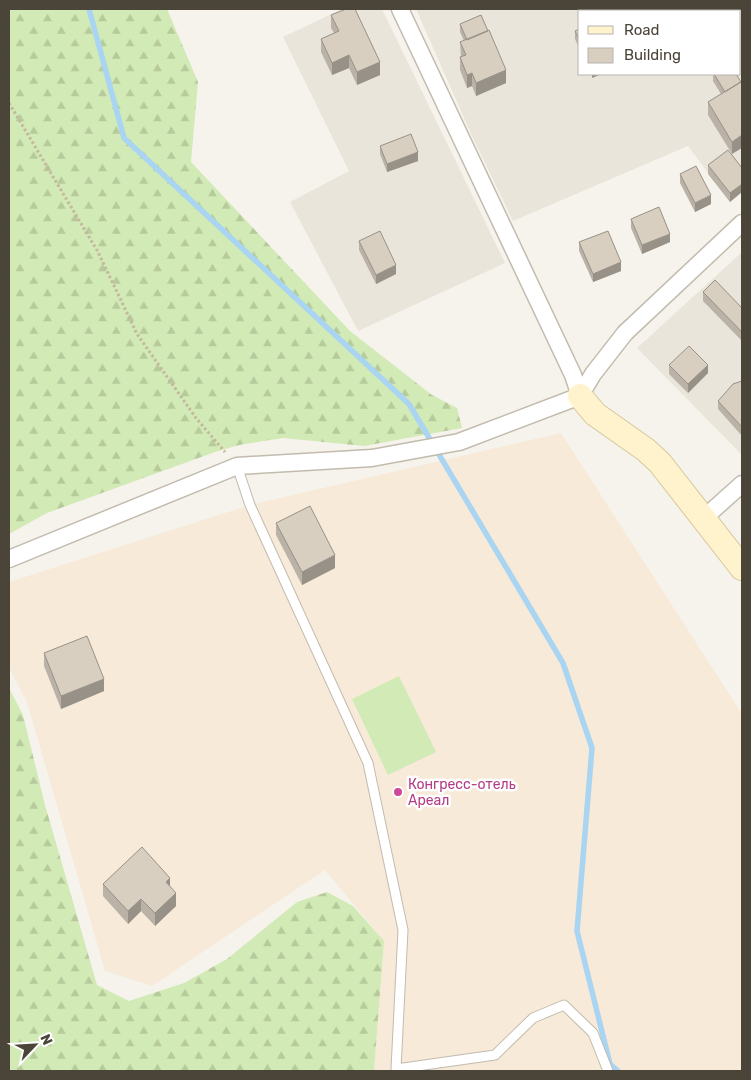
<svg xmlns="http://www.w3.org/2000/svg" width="751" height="1080" font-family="Rubik,sans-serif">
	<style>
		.residential { fill: #eae5da; fill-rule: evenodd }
		.commercial { fill: #f7ead8 }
		.forest { fill: url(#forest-firs) }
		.garden { fill: #d2eab5 }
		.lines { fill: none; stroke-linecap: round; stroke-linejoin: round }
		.stream { stroke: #a9d4f2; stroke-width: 5.5 }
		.lane-casing { stroke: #c2bbae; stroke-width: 11 }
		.street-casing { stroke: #c2bbae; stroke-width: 19 }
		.secondary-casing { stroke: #d6c79b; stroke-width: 26 }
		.path { stroke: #c4b79f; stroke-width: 3; stroke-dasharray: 2.5 2.5; stroke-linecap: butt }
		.lane { stroke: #fff; stroke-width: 9 }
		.street { stroke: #fff; stroke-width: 16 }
		.secondary { stroke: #fff3cd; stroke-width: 24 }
		.wall { fill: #bab2a6 }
		.shaded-wall { fill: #979187 }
		.building { fill: #d8cfc1; stroke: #979187 }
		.hotel-dot { fill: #d1479c; stroke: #fff; stroke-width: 2 }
		.labels { text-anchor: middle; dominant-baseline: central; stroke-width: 5; stroke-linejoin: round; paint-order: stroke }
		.hotel-label { font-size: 14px; fill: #b23c85; stroke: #fff; text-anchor: start }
	</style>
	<defs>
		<pattern id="forest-firs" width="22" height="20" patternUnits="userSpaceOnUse" patternTransform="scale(1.25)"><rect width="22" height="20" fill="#d2eab5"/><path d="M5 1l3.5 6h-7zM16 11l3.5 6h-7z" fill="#b6ca9c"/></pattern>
	</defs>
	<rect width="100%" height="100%" fill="#f6f3ec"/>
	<path class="residential" d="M342,9H382L505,263L358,331L290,202L349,171L283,37Z
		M416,9H742V192L730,202L688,146L513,221L472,136ZM580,11H740V74H580Z
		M742,252V455L637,348Z"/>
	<path class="commercial" d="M561,433L742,714V1071H374L384,941L325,870L152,986L105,971L27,702L9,668V582L250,505Z"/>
	<path class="forest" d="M9,9H167L198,82L191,162L350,331L432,395L457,408L462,428L364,446L283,438L239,445L215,452L47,513L9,534Z
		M9,688L23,715L45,805L97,985L129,1001L184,983L227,959L297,902L327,892L353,906L384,941L374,1071H9Z"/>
	<path class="garden" d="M399,676L436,752L388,775L352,699Z"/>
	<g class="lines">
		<path class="stream" d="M89,9L124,138L409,404L563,663L592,748L577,931L610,1064L618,1071"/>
		<defs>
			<path id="lane" d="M237,466L250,505L368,763L403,930L396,1069
				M396,1071V1069L495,1055L533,1018L564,1005L593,1033L608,1071"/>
			<path id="street" d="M400,9L573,375L580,396
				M704,518L742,484
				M9,559L237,466L372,458L459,442L580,396L593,374L625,333L742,223"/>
			<path id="secondary" d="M580,396L595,414L646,450L660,463L742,568"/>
		</defs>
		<use href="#lane" class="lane-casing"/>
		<use href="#street" class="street-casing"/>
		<use href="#secondary" class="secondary-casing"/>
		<path class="path" d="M9,103L98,252L137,334L196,418L225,452"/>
		<use href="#lane" class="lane"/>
		<use href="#street" class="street"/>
		<use href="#secondary" class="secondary"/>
	</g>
	<path class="wall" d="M610,9H633L630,11H612Z
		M331,15L380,75L357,85L349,68L332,75L321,52V39L334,33L331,28Z
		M460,24L506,83L476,96L472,86L467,88L460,70V57H461L460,42L464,41L460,32Z
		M580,29V50L575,39V31Z
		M713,74H736L732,154L708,115V102L721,94L713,81Z
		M380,146L418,161L387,172L380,154Z
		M708,165L742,168L730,202L708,174Z
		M680,174L711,204L695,212L680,183Z
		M631,219L670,242L642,254L631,228Z
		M359,241L396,274L376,284L359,250Z
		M579,242L621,271L593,282L579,251Z
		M703,292L742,308L741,340L703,301Z
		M669,365L708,373L688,393L669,374Z
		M742,381V436L718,409V401Z
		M276,523L335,568L302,585L276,535Z
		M44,653L104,691L61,709L44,666Z
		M103,884L170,887L176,906L155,926L141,911L128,924L103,896Z"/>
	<path class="shaded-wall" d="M618,9H633L630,11H618Z
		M349,55V68L332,75V63Z
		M380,62V75L357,85V72Z
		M506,70V83L476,96V83Z
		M472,73V86L467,88V75Z
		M592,74H602L592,78Z
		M742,135V148L732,154V142Z
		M418,152V161L387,172V164Z
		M742,184V192L730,202V193Z
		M711,195V204L695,212V203Z
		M670,234V242L642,254V245Z
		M621,262V271L593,282V274Z
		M396,265V274L376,284V275Z
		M742,330V339L741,340V331Z
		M708,365V373L688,393V384Z
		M335,555V568L302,585V572Z
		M104,679V691L61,709V696Z
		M170,878V891L166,882Z
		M176,893V906L155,926V913Z
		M141,899V911L128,924V911Z"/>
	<path class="building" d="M346,9H355L380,62L357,72L349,55L332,63L321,39L339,31L331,15Z
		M481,15L488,31L467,40L460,24Z
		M580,29V41L575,31Z
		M489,30L506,70L476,83L472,73L467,75L460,57L466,55L460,42Z
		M714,74H736L741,82L725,92Z
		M742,81V135L732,142L708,102Z
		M411,134L418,152L387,164L380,146Z
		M728,150L742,168V184L730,193L708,165Z
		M696,166L711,195L695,203L680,174Z
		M659,207L670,234L642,245L631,219Z
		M380,231L396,265L376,275L359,241Z
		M608,231L621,262L593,274L579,242Z
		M715,280L742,308V330L741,331L703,292Z
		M689,346L708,365L688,384L669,365Z
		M742,381V427L718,401L733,384Z
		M310,506L335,555L302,572L276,523Z
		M87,636L104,679L61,696L44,653Z
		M142,847L170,878L166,882L176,893L155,913L141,899L128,911L103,884Z"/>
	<circle class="hotel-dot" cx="398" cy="792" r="5"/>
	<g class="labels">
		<g class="hotel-label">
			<text x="408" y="784">Конгресс-отель<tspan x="408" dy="16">Ареал</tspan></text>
		</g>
	</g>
	<rect width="751" height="1080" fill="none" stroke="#4b4439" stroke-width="20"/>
	<rect x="578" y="10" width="162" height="65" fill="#ffffff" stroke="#b7b4b0"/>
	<rect x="588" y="26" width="25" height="8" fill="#fff3cd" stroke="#b7b4b0"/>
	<text x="624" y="35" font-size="15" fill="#4b4439">Road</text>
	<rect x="588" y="48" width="25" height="15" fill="#d8cfc1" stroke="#b7b4b0"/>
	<text x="624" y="60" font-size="15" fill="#4b4439">Building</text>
	<g transform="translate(35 1045) rotate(65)" stroke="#ffffff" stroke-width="4" paint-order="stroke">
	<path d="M0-4L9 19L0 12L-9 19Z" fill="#4b4439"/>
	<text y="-8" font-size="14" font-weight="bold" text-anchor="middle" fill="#4b4439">N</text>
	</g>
</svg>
